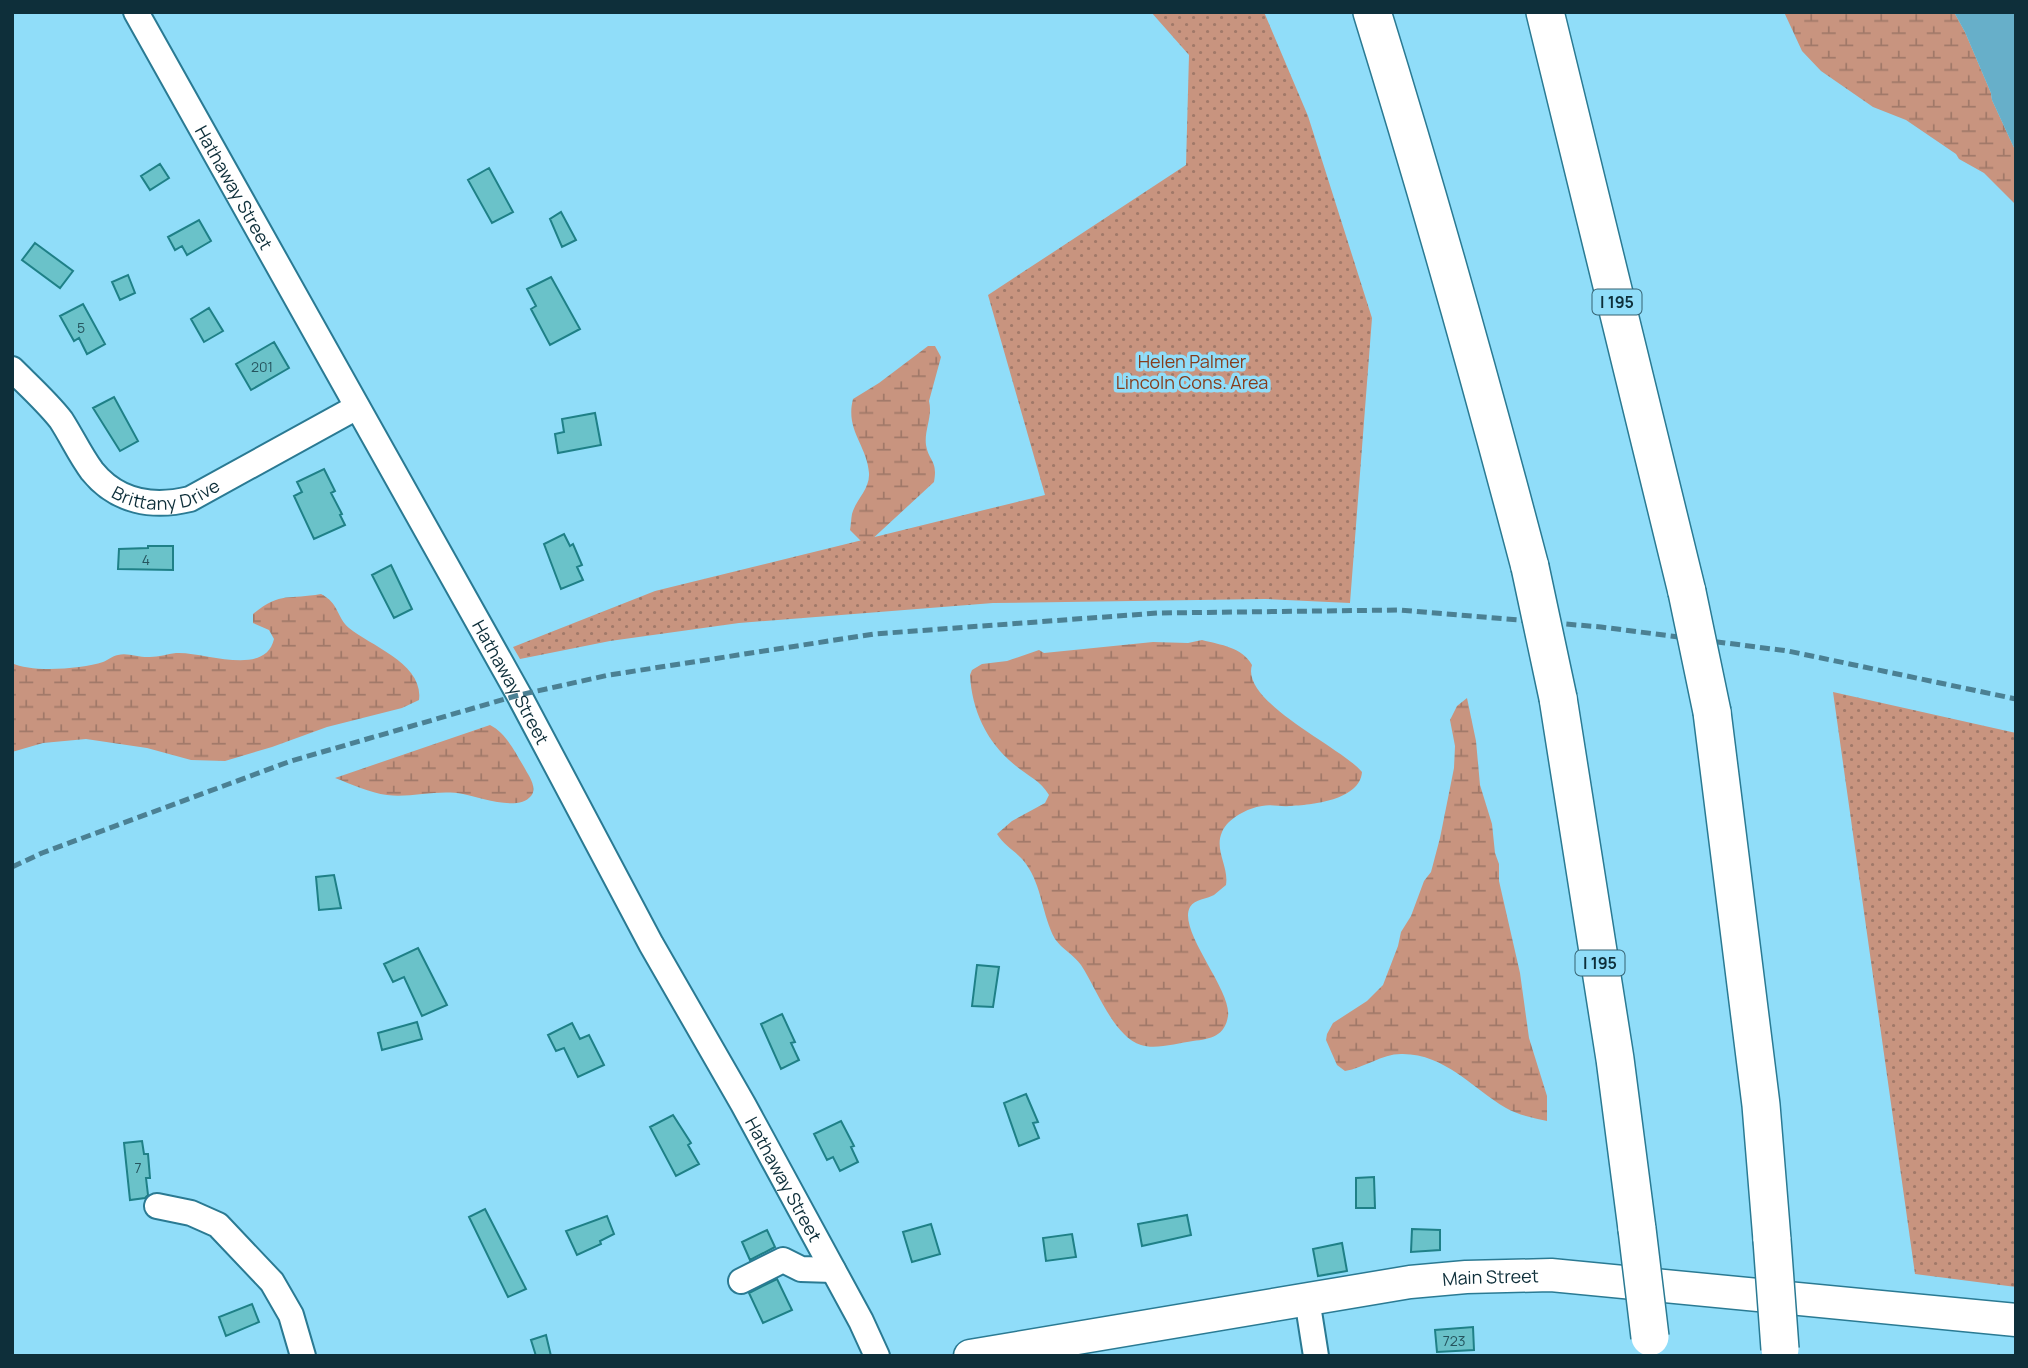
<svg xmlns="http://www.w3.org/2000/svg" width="2028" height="1368" font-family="Manrope,sans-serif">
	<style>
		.wetland { fill: url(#wetland-marsh) }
		.park { fill: url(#park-dots) }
		.water { fill: #67afc9 }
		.building { fill: #6ac2c9; stroke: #1f8087; stroke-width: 2 }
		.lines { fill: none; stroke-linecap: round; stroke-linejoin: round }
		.minor-casing { stroke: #2a7a93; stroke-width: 28 }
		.major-casing { stroke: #2a7a93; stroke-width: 35 }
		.highway-casing { stroke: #2a7a93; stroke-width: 40 }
		.minor { stroke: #fff; stroke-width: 24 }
		.major { stroke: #fff; stroke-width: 32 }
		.highway { stroke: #fff; stroke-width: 37 }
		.rail { stroke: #4b8093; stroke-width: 5; stroke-dasharray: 10 5; stroke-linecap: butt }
		.highway-bridge-casing { stroke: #2a7a93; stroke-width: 40; stroke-linecap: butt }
		.highway-bridge { stroke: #fff; stroke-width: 37 }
		.labels { text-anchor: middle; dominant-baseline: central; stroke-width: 7; stroke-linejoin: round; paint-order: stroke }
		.number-label { font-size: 14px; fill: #25545e }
		.shield { fill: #90ddf9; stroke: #356373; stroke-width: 2 }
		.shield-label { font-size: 16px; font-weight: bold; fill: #0e2f3a }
		.street-label { font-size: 18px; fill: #0e2f3a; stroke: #90ddf9 }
		.park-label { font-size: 18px; fill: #863d1c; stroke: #90ddf9 }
	</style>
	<defs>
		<pattern id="wetland-marsh" width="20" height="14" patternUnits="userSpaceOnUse" patternTransform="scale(1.75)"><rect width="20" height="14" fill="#c8947f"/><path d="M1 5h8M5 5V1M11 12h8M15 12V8" fill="none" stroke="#a17969"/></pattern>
		<pattern id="park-dots" width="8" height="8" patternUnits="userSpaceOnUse" patternTransform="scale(1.75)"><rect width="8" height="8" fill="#c8947f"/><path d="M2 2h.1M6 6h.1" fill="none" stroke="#a17969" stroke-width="1.8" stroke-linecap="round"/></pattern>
	</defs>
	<rect width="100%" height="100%" fill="#90ddf9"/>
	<path class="wetland" d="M1784,12H1954L1965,32L1991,93L1992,100L2016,152V205L1984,173L1959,159L1956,154L1906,120L1873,107L1821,71L1802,51Z
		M928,346H935L941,357L929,401C933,416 924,430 926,445C929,462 938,460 934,482L869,542L861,541L850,530C851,525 851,519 852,514C856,499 870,489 869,473C867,445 845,430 853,399L879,383Z
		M321,594C339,603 337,618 349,628C371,646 424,664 419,700L402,708L327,727L272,747L225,761L191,760L147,748L86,739L43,743L12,752V663C31,673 82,669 103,662C108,660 112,656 118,655C127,652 140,658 150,657C159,657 167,654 176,653C203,651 265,678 274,639L269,630L253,623V614C281,591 289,600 321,594Z
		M1202,640C1221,645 1242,647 1252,665C1240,702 1343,748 1362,772C1360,800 1312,805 1289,806C1281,807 1271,804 1262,806C1248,808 1228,818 1222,832C1214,850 1229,866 1226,885C1222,888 1218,892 1214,895C1207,899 1195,899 1190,907C1177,930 1232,990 1228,1016C1225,1036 1211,1039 1193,1041C1178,1043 1155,1050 1141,1045C1113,1036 1097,989 1081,965C1074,955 1062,949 1055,939C1042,915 1042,886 1026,864C1018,852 1005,847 997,834L1012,821L1045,803L1049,795C1041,781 1028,776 1016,766C987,743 972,711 970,675L972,670L982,664L1007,661L1039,650L1044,653L1153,642L1188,643Z
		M1467,698L1476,741L1480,785L1492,824L1495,853L1499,864V881L1520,973L1529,1038L1547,1096V1121C1533,1118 1518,1115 1506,1108C1472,1088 1444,1053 1401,1054C1382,1054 1364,1068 1345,1071L1337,1065L1326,1040L1327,1034L1333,1023L1367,1001L1383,985L1398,946L1401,932L1411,916L1424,881L1431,872L1440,838L1454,768L1455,746L1450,720L1457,706Z
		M490,725C506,733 515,752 524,767C528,775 538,787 531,796C518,812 479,797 463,794C438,789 412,798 387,795C370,793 351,784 335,778Z"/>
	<path class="park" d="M1151,12H1264L1308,116L1372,318L1350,603L1265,599L993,603L739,623L610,641L520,659L513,647L655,591L1045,495L988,295L1186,165L1189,55Z
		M1833,692L2016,733V1287L1915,1274Z"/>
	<path class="water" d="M1954,12H2016V152L1992,100L1991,93L1965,32Z"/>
	<path class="building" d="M160,164L169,178L150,190L141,176Z
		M489,168L513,212L492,223L468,180Z
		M561,212L576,240L562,247L550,219Z
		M199,220L211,241L187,255L182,246L175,250L168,237Z
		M35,243L73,271L60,288L22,260Z
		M128,275L135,293L120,300L112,282Z
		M551,277L580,329L550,345L531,309L536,306L527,289Z
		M83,304L105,344L87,354L79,338L74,341L60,316Z
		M209,308L223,331L204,342L191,319Z
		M274,342L289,368L251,390L236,364Z
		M114,397L138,441L120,451L93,408Z
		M595,413L601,445L558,453L555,434L564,432L562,419Z
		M324,469L335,491L331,493L342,514L340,515L345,525L314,539L294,496L302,492L297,482Z
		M564,534L570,546L573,544L582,565L577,567L583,580L561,589L544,544Z
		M148,546H173V570L118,569L119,549L148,548Z
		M391,565L412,609L394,618L372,575Z
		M334,875L341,908L319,910L316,877Z
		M418,948L447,1005L422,1016L404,977L393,982L384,964Z
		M977,965L999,967L993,1007L972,1006Z
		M782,1014L795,1042L791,1043L799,1060L781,1069L761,1024Z
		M417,1022L422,1039L382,1050L378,1033Z
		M572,1023L580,1039L589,1035L604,1065L578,1077L564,1048L556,1051L548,1035Z
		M1026,1094L1038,1122L1033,1123L1039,1138L1019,1146L1004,1103Z
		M673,1115L691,1143L688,1145L699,1164L676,1176L650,1127Z
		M841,1121L854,1146L851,1147L858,1162L840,1171L833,1157L827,1160L814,1134Z
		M142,1141L144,1154H148L150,1178H146L148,1195L145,1198L130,1200L124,1143Z
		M1374,1177L1375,1208H1356V1178Z
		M485,1209L526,1289L508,1297L469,1217Z
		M1187,1215L1191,1235L1142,1246L1138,1224Z
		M607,1216L614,1234L600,1241L601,1244L577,1255L566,1231Z
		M931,1224L940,1254L912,1262L903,1232Z
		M1412,1229L1440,1230V1250L1411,1252Z
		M767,1230L775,1247L750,1260L742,1242Z
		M1072,1234L1076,1257L1046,1261L1043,1238Z
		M1342,1243L1347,1271L1318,1276L1313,1249Z
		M777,1279L792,1310L763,1323L749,1293Z
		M252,1304L259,1322L226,1336L219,1317Z
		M1473,1327L1474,1350L1437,1352L1435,1330Z
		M546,1335L551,1356H536L531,1340Z"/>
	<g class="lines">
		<defs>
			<g id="minor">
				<path id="s1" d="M136,12L519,695L651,944L743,1104L861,1321L877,1356"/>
				<path id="s2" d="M12,369C28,385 47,402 61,420C72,437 80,455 92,471C117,502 153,508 190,499L357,407"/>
				<path d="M157,1206L191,1213L218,1225L272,1282L291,1315L303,1356"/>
				<path d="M741,1281L783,1260L801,1269L833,1270"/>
				<path d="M1307,1299L1316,1356"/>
			</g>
			<g id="major">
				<path id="s3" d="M970,1356L1410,1282L1466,1277L1551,1275L2016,1320"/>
			</g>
			<path id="highway" d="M1372,12C1429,196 1481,381 1530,567
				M1545,12L1687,592
				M1558,698L1615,1059L1637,1229
				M1712,712L1761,1105L1772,1240"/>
		</defs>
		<use href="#minor" class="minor-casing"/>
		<use href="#major" class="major-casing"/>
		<use href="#highway" class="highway-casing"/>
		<use href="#minor" class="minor"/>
		<use href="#major" class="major"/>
		<use href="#highway" class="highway"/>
		<path class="rail" d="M12,867L42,853L291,761L519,695L609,675L874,634L1158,613L1400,610L1601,627L1788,651L2016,699"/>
		<defs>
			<path id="highway-bridge" d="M1530,567L1558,698
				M1687,592L1712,712
				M1637,1229L1650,1337
				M1772,1240L1780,1349"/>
		</defs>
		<use href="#highway-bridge" class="highway-bridge-casing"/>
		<use href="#highway-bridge" class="highway-bridge"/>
	</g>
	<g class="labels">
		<g class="number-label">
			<text x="81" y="327">5</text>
			<text x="262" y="366">201</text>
			<text x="146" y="559">4</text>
			<text x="138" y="1167">7</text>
			<text x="1454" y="1340">723</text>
		</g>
		<g class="shield">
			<rect x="1592.5" y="289.5" width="49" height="25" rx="5"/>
			<rect x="1575.5" y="950.5" width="49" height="25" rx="5"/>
		</g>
		<g class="shield-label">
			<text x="1617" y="302">I 195</text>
			<text x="1600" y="963">I 195</text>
		</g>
		<g class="street-label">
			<text stroke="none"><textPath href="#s1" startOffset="201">Hathaway Street</textPath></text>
			<text stroke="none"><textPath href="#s2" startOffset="215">Brittany Drive</textPath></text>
			<text stroke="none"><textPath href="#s1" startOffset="768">Hathaway Street</textPath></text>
			<text stroke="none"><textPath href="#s1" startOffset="1335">Hathaway Street</textPath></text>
			<text stroke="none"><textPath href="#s3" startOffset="527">Main Street</textPath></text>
		</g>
		<g class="park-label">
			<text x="1192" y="361">Helen Palmer<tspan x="1192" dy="21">Lincoln Cons. Area</tspan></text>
		</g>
	</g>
	<rect width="2028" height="1368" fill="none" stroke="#0e2f3a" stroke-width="28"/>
</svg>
